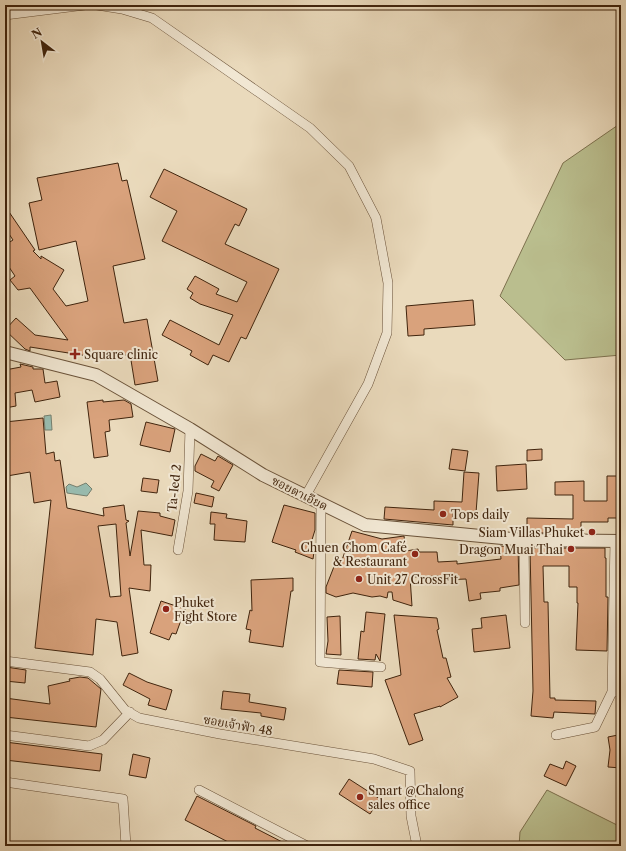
<svg xmlns="http://www.w3.org/2000/svg" width="626" height="851" font-family="'Libre Caslon Text','Noto Serif Thai',serif">
	<style>
		.green { fill: #babe8e; stroke: #7d714e }
		.water { fill: #98bbae; stroke: #757f6e }
		.building { fill: #d9a27c; stroke: #40240d; fill-rule: evenodd }
		.lines { fill: none; stroke-linecap: round; stroke-linejoin: round }
		.minor-casing { stroke: #6a5239; stroke-width: 10 }
		.tertiary-casing { stroke: #6a5239; stroke-width: 14 }
		.minor { stroke: #f1e7d3; stroke-width: 9 }
		.tertiary { stroke: #f1e7d3; stroke-width: 12 }
		.poi-dot { fill: #8f2418; stroke: #f1e7d3; stroke-width: 1.5 }
		.labels { text-anchor: middle; dominant-baseline: central; stroke-width: 4; stroke-linejoin: round; paint-order: stroke }
		.poi-label { font-size: 12px; fill: #40240d; stroke: #f1e7d3; text-anchor: start }
		.street-label { font-size: 12px; fill: #40240d; stroke: #f1e7d3 }
	</style>
	<rect width="100%" height="100%" fill="#eadabc"/>
	<filter id="stains"><feTurbulence type="fractalNoise" baseFrequency=".005" numOctaves="4"/><feColorMatrix values="0 0 0 0 .2 0 0 0 0 .09 0 0 0 0 .02 0 0 0 .5 -.17"/></filter>
	<radialGradient id="worn" r=".72"><stop offset=".6" stop-color="#630" stop-opacity="0"/><stop offset="1" stop-color="#630" stop-opacity=".3"/></radialGradient>
	<path class="green" d="M621,123V355L565,360L500,296L563,163Z
		M547,790L621,827V846H519L520,832Z"/>
	<path class="water" d="M51,415L52,430H45L44,416Z
		M86,483L92,489L87,496L67,493L66,487L69,484L77,487Z"/>
	<path class="building" d="M118,163L122,181L127,180L145,259L113,266L124,323L147,319L158,381L135,385L130,354L107,359L30,347V351L25,349L5,330L16,318L35,335L68,340L30,288L18,290L10,280L15,276L5,261V245L13,240L5,228V206L35,250L33,251L41,259V256L64,270L53,289L66,306L88,301L76,241L39,250L29,203L42,200L37,178Z
		M164,169L247,209L239,226L235,224L225,244L279,269L246,339L241,337L229,362L213,355L208,365L190,355L192,351L162,335L170,320L219,345L233,315L200,304L190,298L193,293L187,289L195,276L219,289L216,294L237,302L247,282L162,241L177,211L150,197Z
		M473,300L475,325L424,329V335L408,336L406,306Z
		M20,364L33,367V369H43L45,383L57,381L60,397L35,402L32,390L15,393L16,406L5,408V370L21,367Z
		M103,400V402L124,400L131,404L133,417L109,420L110,431L105,432L108,456L94,458L87,402Z
		M43,418L46,454L54,452L55,461L60,460L67,508L104,516L103,508L124,505L126,520L129,521L126,523L130,556L138,511L160,513V516L175,520L172,536L141,530L144,565H151L150,591L129,588L138,653L122,656L117,622L96,619L93,655L35,648L51,500L34,503L30,472L7,476L5,464V422ZM116,524L121,596L110,597L98,526Z
		M146,422L175,429L170,452L140,445Z
		M452,449L468,451L465,471L449,469Z
		M542,449V460L527,461V450Z
		M201,454L215,461L218,456L233,465L219,491L211,487L214,481L195,471V466Z
		M526,464L527,489L497,491L496,466Z
		M464,472L479,473L476,513L453,512V525L384,519L385,507L434,510V501L462,502Z
		M607,476H621V518H608V522H581V533H527V518L573,519V495H555V482L584,481V501H607Z
		M143,478L159,480L157,493L141,491Z
		M196,493L214,497L212,507L194,503Z
		M284,505L315,513V530L311,543L315,545L313,559L295,552L296,550L272,542Z
		M211,512L227,514L226,518L247,521L245,542L214,540L215,524H210Z
		M352,531L382,539L404,536L406,551L418,549L419,552H437L438,562L457,561V564L501,559L500,546L518,547L519,585L500,588V591L480,593L481,599L469,601L466,579L441,580V576L410,577L412,606L393,600L392,592H388L387,598L380,596L372,597L353,593L336,597L326,593V587L335,564L341,563Z
		M530,548H605V558H606V597H608L607,651L576,650L578,603H577V587H569V566H543L544,602H548L550,698H555V700L596,701L595,714L554,712L553,718L531,716L533,691Z
		M293,578V591H291L283,647L249,642L251,630L246,629L250,610L252,611L251,580Z
		M620,598H621V652H619Z
		M161,601L185,609L176,634L172,633L169,640L150,633Z
		M366,612L385,614L380,661L376,654L375,660L358,659L361,631L364,632Z
		M394,615L437,618L439,629L437,630L443,658H446L451,677L447,678L458,697L440,707V706L414,714L423,740L409,745L385,680L401,675Z
		M506,615L510,648L474,652L472,629L482,628L481,618Z
		M340,616L341,655L326,654L328,641L327,617Z
		M6,667L26,670L25,683L5,681Z
		M339,670L373,672L372,687L337,684Z
		M129,673L147,682L172,690L166,710L148,705L150,699L123,685Z
		M80,677L88,678L101,689L96,727L5,717V698L50,704L48,686L70,681L69,679Z
		M223,691L250,694L249,702L286,708L284,720L261,716V713L221,709Z
		M618,735L621,750V768L608,767L610,750L608,737Z
		M5,742L102,754L100,771L5,760Z
		M133,754L150,758L146,778L129,775Z
		M566,761L576,766L566,786L544,776L550,764L563,769Z
		M349,779L380,799L370,814L339,794Z
		M197,796L256,826L255,828L290,846H236L185,820Z"/>
	<g class="lines">
		<defs>
			<path id="minor" d="M97,5L122,9L152,18L310,128L349,166L376,218L388,283L387,333L368,384L305,497
				M5,15L85,5
				M321,504L320,662L381,667
				M524,540L525,623
				M178,550L188,491L190,429
				M5,661L90,672L100,679L125,710L139,718L220,734L374,759L410,771L411,816L417,846
				M612,692L615,541
				M5,735L89,746L103,740L130,712
				M556,735L595,727L612,692H621
				M5,782L123,799L126,846
				M199,790L307,846"/>
			<path id="tertiary" d="M5,352L96,375L190,429L263,475L365,525L524,540L621,541"/>
		</defs>
		<use href="#minor" class="minor-casing"/>
		<use href="#tertiary" class="tertiary-casing"/>
		<use href="#minor" class="minor"/>
		<use href="#tertiary" class="tertiary"/>
	</g>
	<g class="poi-dot">
		<path d="M73 348h4v4h4v4h-4v4h-4v-4h-4v-4h4z"/>
		<circle cx="443" cy="514" r="4"/>
		<circle cx="592" cy="532" r="4"/>
		<circle cx="571" cy="549" r="4"/>
		<circle cx="415" cy="554" r="4"/>
		<circle cx="359" cy="579" r="4"/>
		<circle cx="166" cy="609" r="4"/>
		<circle cx="360" cy="797" r="4"/>
	</g>
	<g class="labels">
		<g class="poi-label">
			<text x="84" y="354">Square clinic</text>
			<text x="451" y="514">Tops daily</text>
			<text x="584" y="532" text-anchor="end">Siam Villas Phuket</text>
			<text x="407" y="547" text-anchor="end">Chuen Chom Café<tspan x="407" dy="14">&amp; Restaurant</tspan></text>
			<text x="563" y="549" text-anchor="end">Dragon Muai Thai</text>
			<text x="367" y="579">Unit 27 CrossFit</text>
			<text x="174" y="602">Phuket<tspan x="174" dy="14">Fight Store</tspan></text>
			<text x="368" y="790">Smart @Chalong<tspan x="368" dy="14">sales office</tspan></text>
		</g>
		<g class="street-label">
			<text transform="translate(174 488) rotate(-84)">Ta-Ied 2</text>
			<text transform="translate(300 493) rotate(27)">ซอยตาเอียด</text>
			<text transform="translate(238 725) rotate(10)">ซอยเจ้าฟ้า 48</text>
		</g>
	</g>
	<rect width="626" height="851" fill="none" stroke="#eadabc" stroke-width="20"/>
	<rect x="6" y="6" width="614" height="839" fill="none" stroke="#40240d" stroke-width="2"/>
	<rect x="10" y="10" width="606" height="831" fill="none" stroke="#40240d"/>
	<g transform="translate(42 42) rotate(329)" stroke="#f1e7d3" stroke-width="3" paint-order="stroke">
	<path d="M0-3L7 15L0 10L-7 15Z" fill="#40240d"/>
	<text y="-6" font-size="11" font-weight="bold" text-anchor="middle" fill="#40240d">N</text>
	</g>
	<rect width="100%" height="100%" filter="url(#stains)"/>
	<rect width="100%" height="100%" fill="url(#worn)"/>
</svg>
